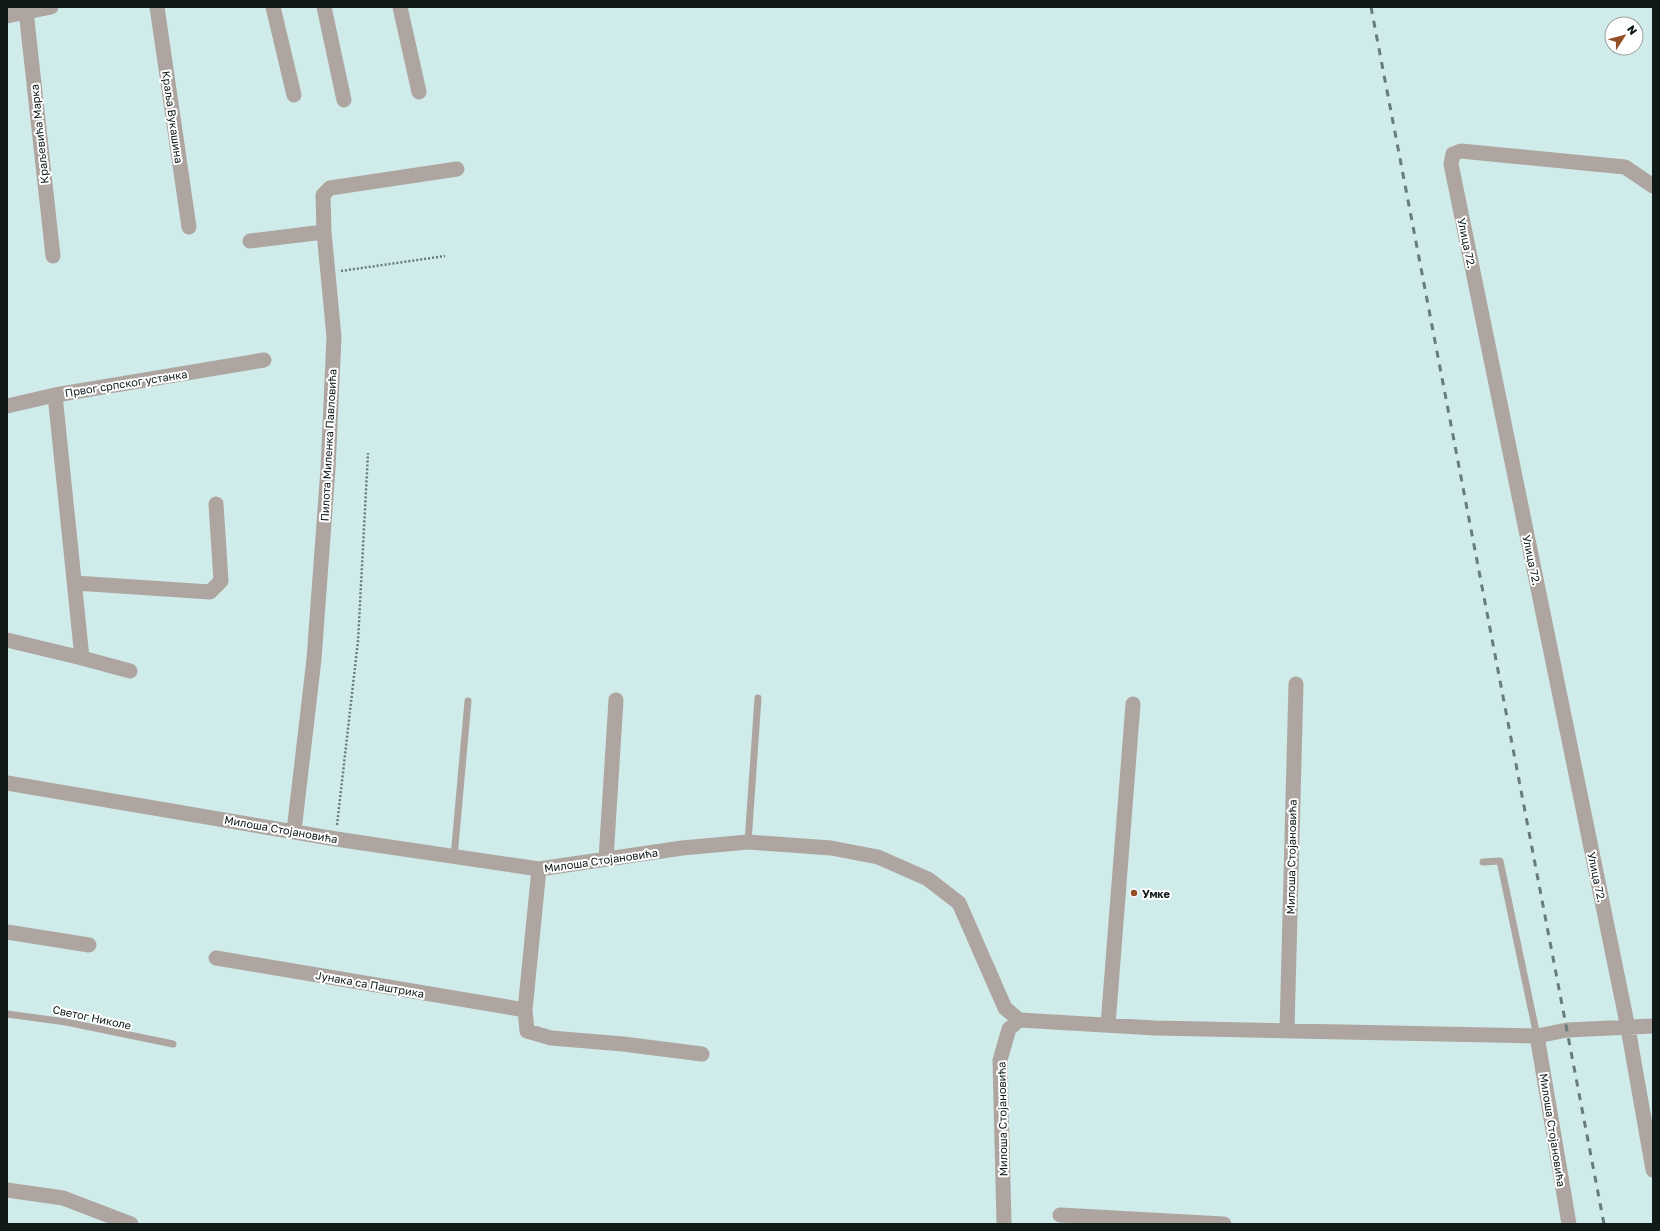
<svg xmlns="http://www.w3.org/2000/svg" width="1660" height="1231" font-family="'Golos Text',sans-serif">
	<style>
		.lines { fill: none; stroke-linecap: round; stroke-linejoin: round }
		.path { stroke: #677b7a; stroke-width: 2.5; stroke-dasharray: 2 2; stroke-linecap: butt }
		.lane { stroke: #afa5a0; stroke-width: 7 }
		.street { stroke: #afa5a0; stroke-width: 15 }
		.rail { stroke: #687c7b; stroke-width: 3; stroke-dasharray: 7 7; stroke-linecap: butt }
		.poi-dot { fill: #954f27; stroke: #fff; stroke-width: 1.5 }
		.labels { text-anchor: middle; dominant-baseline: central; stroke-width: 4; stroke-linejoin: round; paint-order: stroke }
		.street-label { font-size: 11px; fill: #0e1918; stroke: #fff }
		.poi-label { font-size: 11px; font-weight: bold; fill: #0e1918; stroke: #fff; text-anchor: start }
	</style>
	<rect width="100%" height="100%" fill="#cfeceb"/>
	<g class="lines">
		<path class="path" d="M341,271L445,256
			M337,825L358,641L368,453"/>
		<path class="lane" d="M748,842L758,698
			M454,857L468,701
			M1483,862L1500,861L1537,1036
			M7,1014L66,1022L173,1044"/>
		<path class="street" d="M157,7L189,227
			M273,7L294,95
			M324,7L344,100
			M400,7L419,92
			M26,11L53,256
			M7,16L51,7
			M1653,186L1625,167L1461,151L1453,154L1451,164L1628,1028L1653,1170
			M250,241L324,232
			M7,406L55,395L264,360
			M75,583L210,592L221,581L216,504
			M7,640L82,658L55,395
			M82,658L130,671
			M7,783L336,839L539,869L682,848L748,842L831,848L878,857L928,879L959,903L1005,1008L1019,1020L1155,1028L1537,1036L1567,1030L1653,1026
			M294,831L314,659L328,469L334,337L324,232L323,195L330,188L457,169
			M606,859L616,700
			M539,869L525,1010L527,1031L551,1038L623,1044L702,1054
			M7,932L89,945
			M216,958L525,1010
			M1108,1025L1133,704
			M1287,1030L1296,684
			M1537,1036L1569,1224
			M7,1190L63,1198L131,1224
			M1060,1215L1224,1224
			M1004,1224L1000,1060L1009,1029L1019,1020"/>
		<path class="rail" d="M1371,7L1604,1224"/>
	</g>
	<circle class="poi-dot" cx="1134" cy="893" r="4"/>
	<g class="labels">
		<g class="street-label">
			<text transform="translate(173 117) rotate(82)">Краља Вукашина</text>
			<text transform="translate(39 134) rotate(-96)">Краљевића Марка</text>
			<text transform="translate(1467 243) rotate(78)">Улица 72.</text>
			<text transform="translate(126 383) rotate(-9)">Првог српског устанка</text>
			<text transform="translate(328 445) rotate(-87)">Пилота Миленка Павловића</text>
			<text transform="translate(1532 560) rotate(78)">Улица 72.</text>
			<text transform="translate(281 829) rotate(10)">Милоша Стојановића</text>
			<text transform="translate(1291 857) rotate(-89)">Милоша Стојановића</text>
			<text transform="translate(601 860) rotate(-8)">Милоша Стојановића</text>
			<text transform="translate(1597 877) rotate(78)">Улица 72.</text>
			<text transform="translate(370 984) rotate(10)">Јунака са Паштрика</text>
			<text transform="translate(92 1017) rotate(12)">Светог Николе</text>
			<text transform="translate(1002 1119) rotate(-91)">Милоша Стојановића</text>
			<text transform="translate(1553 1130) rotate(81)">Милоша Стојановића</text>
		</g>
		<g class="poi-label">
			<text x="1142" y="893">Умке</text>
		</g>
	</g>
	<rect width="1660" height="1231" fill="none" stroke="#0e1918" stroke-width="16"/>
	<g transform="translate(1624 36) rotate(54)"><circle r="19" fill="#ffffff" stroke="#9fa3a3"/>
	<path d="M0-3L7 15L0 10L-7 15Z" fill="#954f27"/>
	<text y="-6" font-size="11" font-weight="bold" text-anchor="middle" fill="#0e1918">N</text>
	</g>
</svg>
